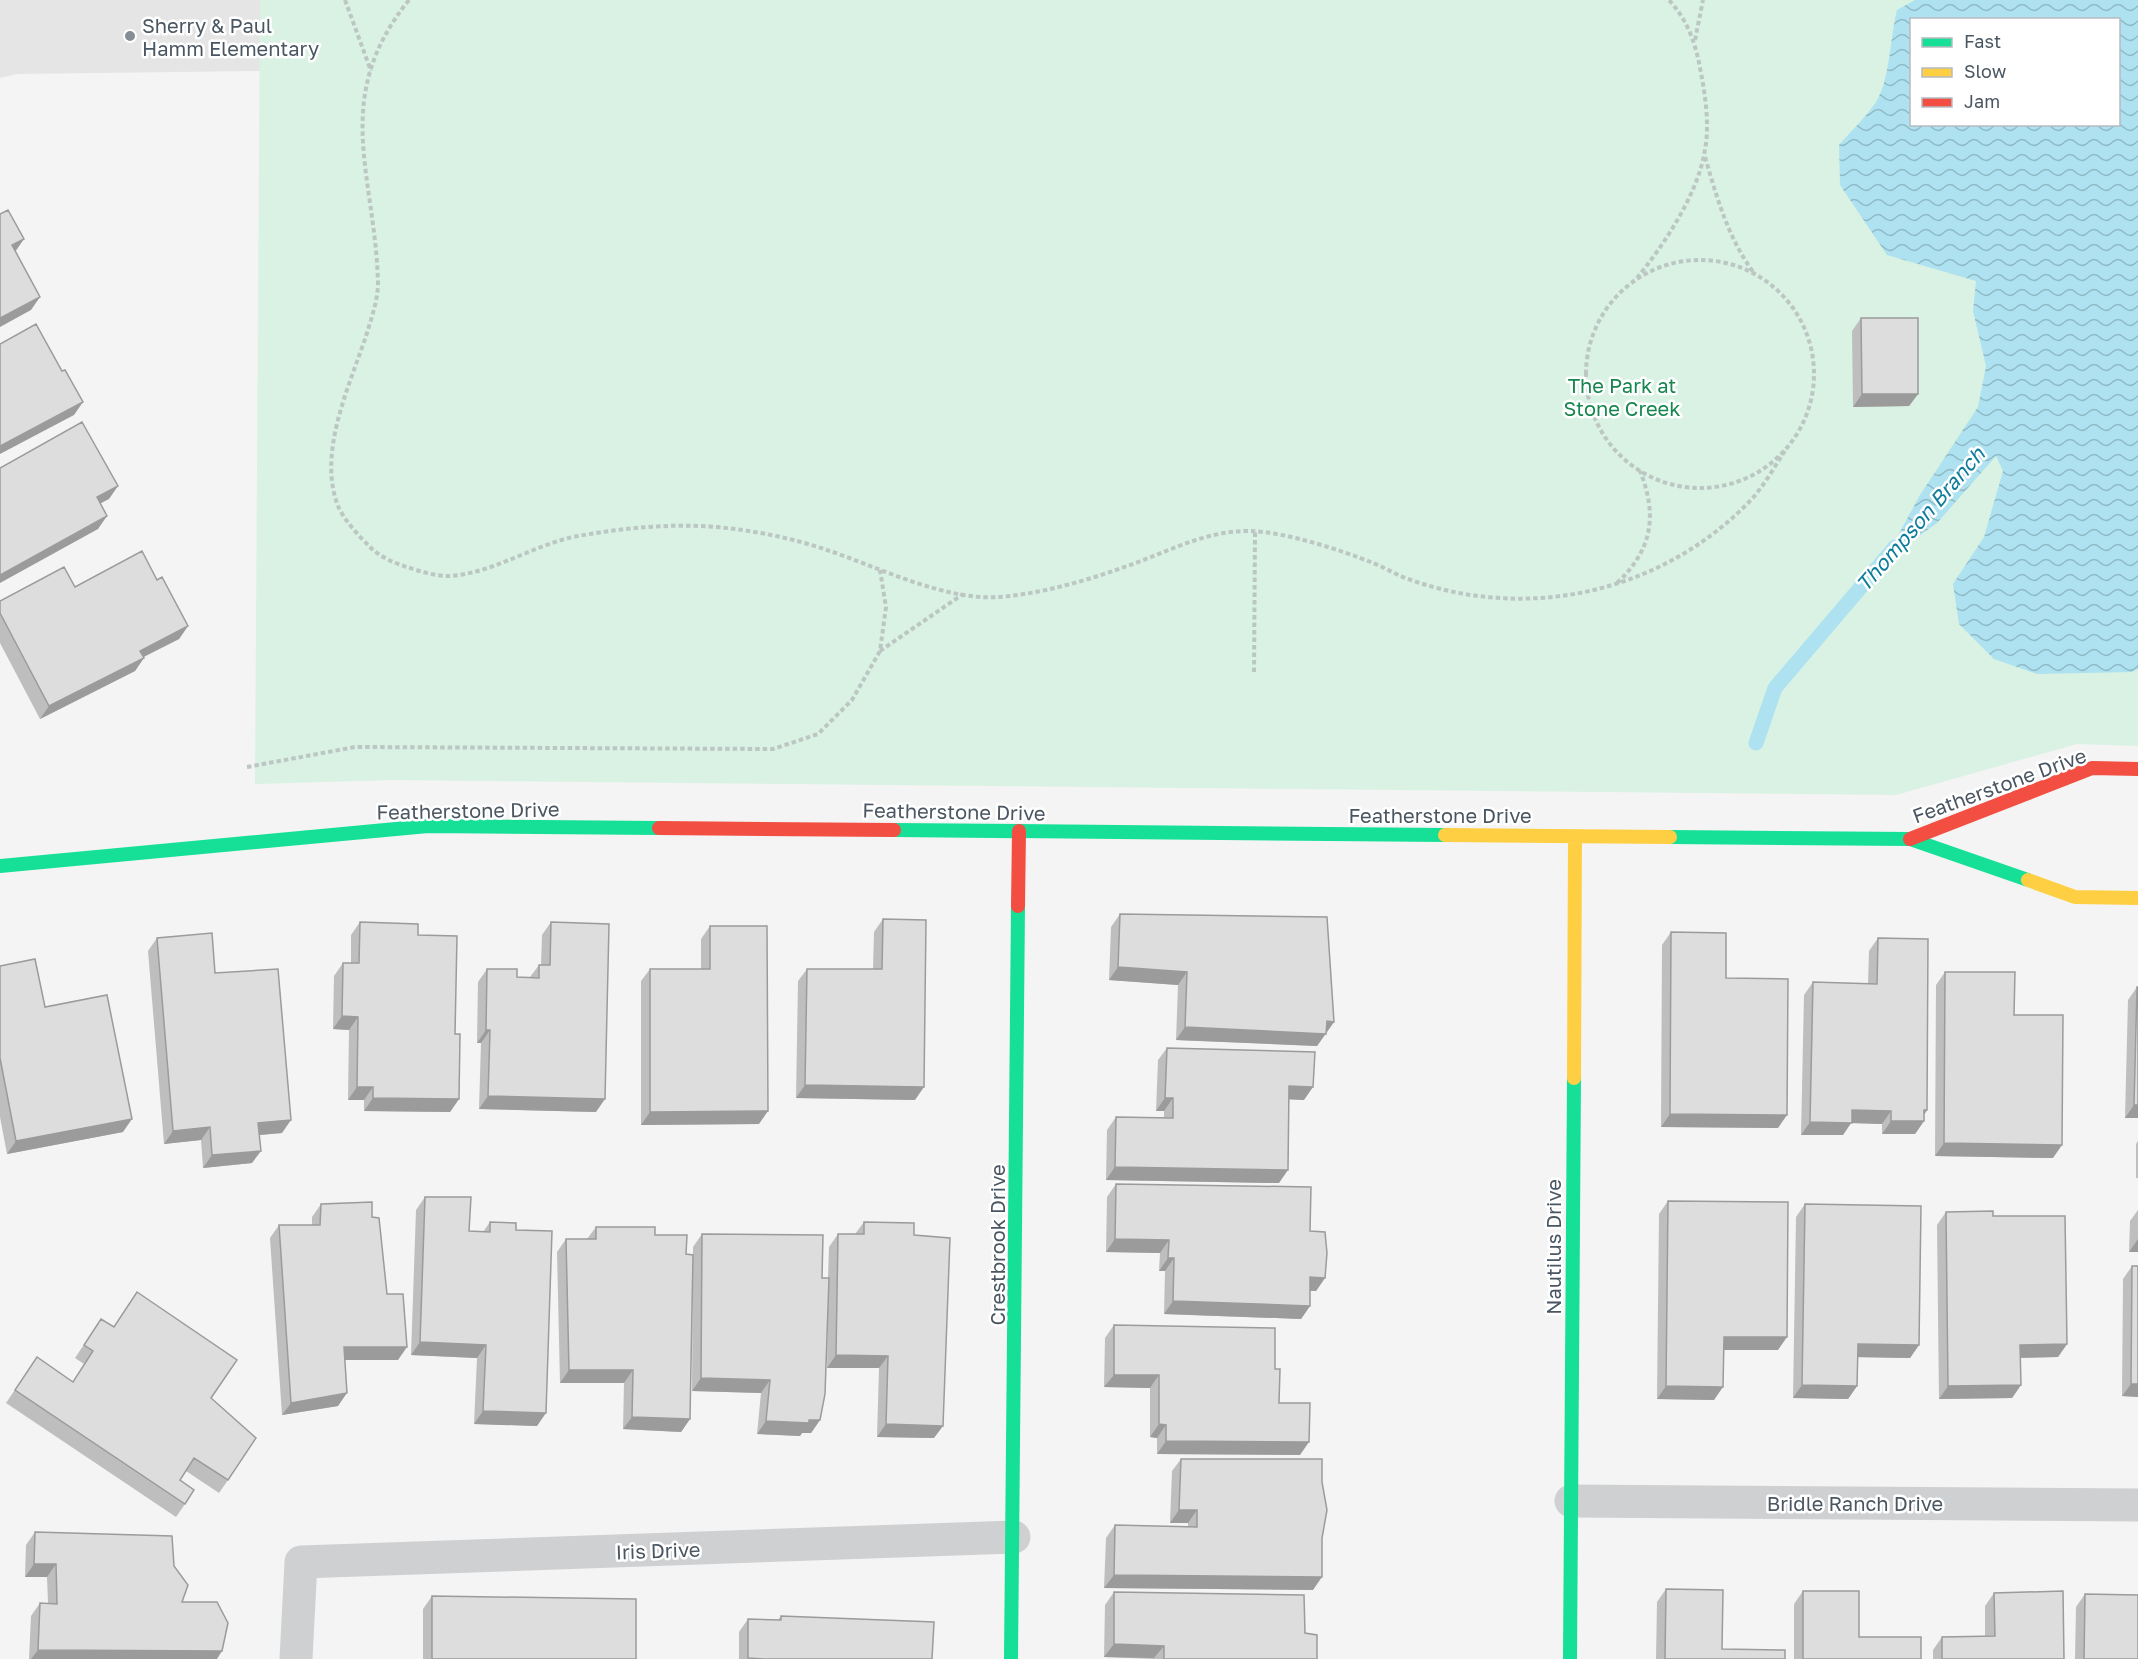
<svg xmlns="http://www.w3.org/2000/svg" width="2138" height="1659" font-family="'Golos Text',sans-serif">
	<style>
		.education { fill: #e6e5e6 }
		.green { fill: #d9f2e3; fill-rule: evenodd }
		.water { fill: url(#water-waves); fill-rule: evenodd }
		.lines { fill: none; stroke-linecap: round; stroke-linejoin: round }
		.stream { stroke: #aee2f0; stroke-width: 15 }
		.path { stroke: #bcc7c4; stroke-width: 4; stroke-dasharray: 4.5 3; stroke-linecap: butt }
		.street { stroke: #ced0d2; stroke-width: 33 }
		.fast { stroke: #16e098; stroke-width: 14 }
		.slow { stroke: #ffcf43; stroke-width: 14 }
		.jam { stroke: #f24e42; stroke-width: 14 }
		.wall { fill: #bebebf }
		.shaded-wall { fill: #9b9b9b }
		.building { fill: #ddddde; stroke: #9b9b9b; stroke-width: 1.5 }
		.poi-dot { fill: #868d94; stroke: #fff; stroke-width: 2 }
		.labels { text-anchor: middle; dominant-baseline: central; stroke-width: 5; stroke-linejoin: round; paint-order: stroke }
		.poi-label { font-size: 20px; fill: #4a5661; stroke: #fff; text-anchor: start }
		.park-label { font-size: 20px; fill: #17864f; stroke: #fff }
		.street-label { font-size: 20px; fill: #4a5661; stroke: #fff }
		.water-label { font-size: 21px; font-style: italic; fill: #0c7c9b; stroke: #fff }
	</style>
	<defs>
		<pattern id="water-waves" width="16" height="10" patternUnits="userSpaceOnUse" patternTransform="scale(1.5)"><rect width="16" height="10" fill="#aee2f0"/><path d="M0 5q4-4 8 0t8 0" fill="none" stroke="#90bac6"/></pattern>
	</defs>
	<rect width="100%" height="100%" fill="#f4f4f4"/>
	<path class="education" d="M0,0H260V71L17,74L0,78Z"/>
	<path class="green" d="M260,0H2138V746L2077,744L1896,795L393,780L255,784ZM1912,20H2118V124H1912Z"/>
	<path class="water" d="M1915,0H2138V669L2132,672L2037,674L1994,659L1959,624L1953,584L1984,537L2003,471L1996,456L1937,523L1884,561L1920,495L1978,407L1986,366L1973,311L1976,281L1887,255L1840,185L1839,145C1851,131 1866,117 1876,102C1890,80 1890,37 1897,10ZM1912,20H2118V124H1912Z"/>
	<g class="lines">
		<path class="stream" d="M1756,743L1775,688L1895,547"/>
		<path class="path" d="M345,0L371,71
			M409,0C330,98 375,174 378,282C378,300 372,316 367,333C350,385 317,452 338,506C344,520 359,536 370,547C380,557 394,563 407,567C419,571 435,576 448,576C493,574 534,544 578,536C629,527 683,522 735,529C766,533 798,540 827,550C878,567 945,601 999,597C1048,593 1095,578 1141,561C1177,547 1212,530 1251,531C1285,532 1341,550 1373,563C1386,568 1398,576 1411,580C1530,622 1662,592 1750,501C1764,486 1775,466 1786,449
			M1695,40L1703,0
			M1705,157C1717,198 1728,238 1754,273
			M1586 374a114 114 0 1 1 228 0a114 114 0 1 1-228 0Z
			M1637,278C1663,246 1696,197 1704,155C1710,129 1706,99 1701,73C1696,45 1689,22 1669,0
			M1617,583C1652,550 1658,516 1640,471
			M880,651L963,594
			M1254,672L1255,531
			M247,767L355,747L773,749L818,734L852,700L880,651L886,607L880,570"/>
		<path class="street" d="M1571,1501L2138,1505
			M296,1659L301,1562L1014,1537"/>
		<path class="fast" d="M894,830L1445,835
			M1670,837L1910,839L2028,880
			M0,866L428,826L659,828
			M1011,1659L1018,906
			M1570,1659L1574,1078"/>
		<path class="slow" d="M1445,835L1670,837
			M2028,880L2075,897L2138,898
			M1574,1078L1575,836"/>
		<path class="jam" d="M659,828L894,830
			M1910,839L2092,768L2138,769
			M1018,906L1019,831"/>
	</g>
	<path class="wall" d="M1861,318L1918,394L1909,406L1853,407L1852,331Z
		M157,580L188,626L179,639L144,657L135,671L40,719L0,643V601L75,587Z
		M1120,914L1334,1022L1317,1046L1176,1040L1178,985L1109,980L1111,927Z
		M883,919L915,1100L796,1098L798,981L807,969H873L874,932Z
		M360,922L418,935L455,1034L459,1099L450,1112L364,1111V1100H348L349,1030L333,1029L334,976L343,963H351V935Z
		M551,922L596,1112L479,1109L481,1043H477L478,982L487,969L517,977H530L539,965H541L542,935Z
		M710,926L759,1124L641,1125V981L650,969H701V939Z
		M1671,932L1726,978L1778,1128L1661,1127L1662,945Z
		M157,938L215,973L282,1133L259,1135L252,1163L203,1168L201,1140L164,1144L148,951Z
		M1878,938L1927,1110L1924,1115V1121L1915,1134H1882V1124L1851,1123L1843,1135H1801L1804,995L1813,982L1868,984L1869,951Z
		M0,966L45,1007L123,1132L7,1154L0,1117Z
		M1945,972L2014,1015L2053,1158L1935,1156L1936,985Z
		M2137,987L2138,1118H2125L2128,1000Z
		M1167,1048L1304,1100L1289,1099L1279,1183L1106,1180L1107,1130L1116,1117H1164V1111H1156L1158,1060Z
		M2138,1141V1178H2136V1144Z
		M1116,1184L1310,1231L1325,1278L1316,1291H1310V1306L1301,1319L1164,1314L1165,1271H1159L1160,1253L1106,1252L1107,1197Z
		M425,1197L469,1231L483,1232L490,1222L516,1230L537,1426L474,1424L477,1358L411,1355L416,1210Z
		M1668,1201L1778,1350H1724L1714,1400L1657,1399L1659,1214Z
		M321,1204L372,1217L387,1294L398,1360H344L338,1406L282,1415L270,1238L279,1225H312V1217Z
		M1805,1204L1919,1345L1910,1358L1858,1357L1857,1386L1848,1399L1793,1398L1796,1217Z
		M2138,1210V1252H2129L2130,1221Z
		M1946,1212L2067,1344L2058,1357L2020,1358L2021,1385L2012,1398L1939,1399L1937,1225Z
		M864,1222L914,1235L934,1438L877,1437L879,1368H827L828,1298L820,1420L811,1433H802L800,1436L757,1434L761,1393L692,1391L693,1260L690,1419L681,1432L623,1429L624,1383H560L557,1252L566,1239H587L596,1227L655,1235L686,1254L693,1255V1247L702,1234L822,1278H828L829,1247L838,1234H855Z
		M2132,1266H2138V1397L2122,1396L2123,1279Z
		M101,1319L211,1398L228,1480L219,1493L186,1471L180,1480L185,1504L176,1517L6,1403L37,1357L73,1382L84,1364L75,1358Z
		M1114,1325L1275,1369L1279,1403L1300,1455L1157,1454V1438L1150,1437V1388L1104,1387L1105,1338Z
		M1181,1459L1322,1538L1313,1590L1104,1588L1106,1538L1115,1525L1188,1527V1523H1170L1172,1471Z
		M35,1532L174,1566L182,1602L217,1659H29L31,1616L40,1603H48L47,1577H25L26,1545Z
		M1666,1589L1722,1649L1785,1659H1656L1657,1602Z
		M1803,1591L1859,1637L1921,1659H1794V1604Z
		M1114,1592L1305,1633L1317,1659H1154L1104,1657L1105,1605Z
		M1994,1593L2064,1659H1933V1650L1942,1637H1985V1606Z
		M2085,1594L2138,1659H2075L2076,1607Z
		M432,1596L636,1659H423V1609Z
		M781,1616L932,1659H739V1632L748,1619L778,1620Z"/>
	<path class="shaded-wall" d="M24,239L15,252L12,245Z
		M40,297L31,310L0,327V318Z
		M1862,394H1918L1909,406L1853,407Z
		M83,402L74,415L0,454V446Z
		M118,486L109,499L88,510L97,497Z
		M107,516L98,529L0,583V575Z
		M188,626L179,639L131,663L140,651Z
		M144,658L135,671L40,719L49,706Z
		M1118,967L1187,972L1178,985L1109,980Z
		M342,1016L358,1017L349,1030L333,1029Z
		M1327,1021L1334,1022L1317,1046L1176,1040L1185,1027Z
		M486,1030H490L481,1043H477Z
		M805,1085L924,1087L915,1100L796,1098Z
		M1289,1086L1313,1087L1304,1100L1280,1099Z
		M357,1087H373L364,1100H348Z
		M488,1096L605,1099L596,1112L479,1109Z
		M373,1098L459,1099L450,1112L364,1111Z
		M1165,1098H1173L1164,1111H1156Z
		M2134,1105H2138V1118H2125Z
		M1852,1110L1891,1111L1882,1124L1851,1123L1843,1135H1801L1810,1122Z
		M1924,1110H1927L1920,1121H1924L1915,1134H1882L1891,1121Z
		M768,1111L759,1124L641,1125L650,1112Z
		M1670,1114L1787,1115L1778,1128L1661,1127Z
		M132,1119L123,1132L7,1154L16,1141Z
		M291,1120L282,1133L249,1136L258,1123Z
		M210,1127L201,1140L164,1144L173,1131Z
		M1944,1143L2062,1145L2053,1158L1935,1156Z
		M261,1151L252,1163L203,1168L212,1155Z
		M1115,1167L1288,1170L1279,1183L1106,1180Z
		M1115,1239L1169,1240L1160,1253L1106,1252Z
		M2138,1239V1252H2129Z
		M1168,1258H1174L1165,1271H1159Z
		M1310,1277L1325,1278L1316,1291L1301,1290Z
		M1173,1301L1310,1306L1301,1319L1164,1314Z
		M1724,1337H1787L1778,1350H1715Z
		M420,1342L486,1345L477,1358L411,1355Z
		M1858,1344L1919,1345L1910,1358L1849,1357Z
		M2067,1344L2058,1357L2011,1358L2020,1345Z
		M344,1347H407L398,1360H334Z
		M836,1355L888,1356L879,1368H827Z
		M569,1370H633L624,1383H560Z
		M1114,1375H1159L1150,1388L1104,1387Z
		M701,1378L770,1380L761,1393L692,1391Z
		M2131,1384H2138V1397L2122,1396Z
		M1802,1385L1857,1386L1848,1399L1793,1398Z
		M2021,1385L2012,1398L1939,1399L1948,1386Z
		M1666,1386L1723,1387L1714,1400L1657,1399Z
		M347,1393L338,1406L282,1415L291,1403Z
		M483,1411L546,1413L537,1426L474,1424Z
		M632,1417L690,1419L681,1432L623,1429Z
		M820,1420L811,1433H802L800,1436L757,1434L766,1421Z
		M886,1424L943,1426L934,1438L877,1437Z
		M1159,1424L1166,1425L1157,1438L1150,1437Z
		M1166,1441L1309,1442L1300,1455L1157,1454Z
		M1179,1510H1197L1188,1523H1170Z
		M34,1564H56L47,1577H25Z
		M1114,1575L1322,1577L1313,1590L1104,1588Z
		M1114,1644L1164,1646L1154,1658L1104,1657Z
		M38,1650L222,1651L217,1659H31Z"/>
	<path class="building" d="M8,210L24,239L12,245L40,297L0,318V214Z
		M1861,318H1918V394H1862Z
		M36,324L62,371L65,370L83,402L0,446V344Z
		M82,422L118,486L97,497L107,516L0,575V468Z
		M142,551L157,580L162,577L188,626L140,651L144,658L49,706L0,613V601L64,567L75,587Z
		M1120,914L1327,917L1334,1022L1327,1021L1326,1034L1185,1027L1187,972L1118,967Z
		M883,919L926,920L924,1087L805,1085L807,969H882Z
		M360,922L418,924V935L457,936L455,1034H460L459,1099L373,1098V1087H357L358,1017L342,1016L343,963H359Z
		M551,922L609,924L605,1099L488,1096L490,1030H486L487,969H517V977L539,978V965H550Z
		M710,926H767L768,1111L650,1112V969H710Z
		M1671,932L1726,933V978L1788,979L1787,1115L1670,1114Z
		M212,933L215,973L278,969L291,1120L258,1123L261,1151L212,1155L210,1127L173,1131L157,938Z
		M1878,938L1928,939L1927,1110H1924V1121H1891V1111L1852,1110V1123L1810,1122L1813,982L1877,984Z
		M35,959L45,1007L107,995L132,1119L16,1141L0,1058V966Z
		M1945,972H2015L2014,1015H2063L2062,1145L1944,1143Z
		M2137,987H2138V1105H2134Z
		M1167,1048L1315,1052L1313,1087L1289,1086L1288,1170L1115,1167L1116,1117L1173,1118V1098H1165Z
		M1116,1184L1311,1187L1310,1231L1325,1232L1327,1253L1325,1278L1310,1277V1306L1173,1301L1174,1258H1168L1169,1240L1115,1239Z
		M425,1197H471L469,1231L490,1232V1222L516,1223V1230L552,1231L546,1413L483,1411L486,1345L420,1342Z
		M1668,1201L1788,1202L1787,1337H1724L1723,1387L1666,1386Z
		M372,1202V1217L379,1218L387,1294H403L407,1347H344L347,1393L291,1403L279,1225H320L321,1204Z
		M1805,1204L1921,1206L1919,1345L1858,1344L1857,1386L1802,1385Z
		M1993,1211V1216H2065L2067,1344L2020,1345L2021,1385L1948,1386L1946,1212Z
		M864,1222L914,1223V1235L950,1238L943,1426L886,1424L888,1356L836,1355L838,1234H864Z
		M596,1227H655V1235H687L686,1254L693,1255L690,1419L632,1417L633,1370H569L566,1239H596Z
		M702,1234L823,1235L822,1278H829L825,1394L820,1420H809V1423L766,1421L770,1380L701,1378Z
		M2132,1266H2138V1384H2131Z
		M137,1292L237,1360L211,1398L256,1438L228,1480L194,1458L180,1480L194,1490L185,1504L15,1390L37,1357L73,1382L93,1351L84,1345L101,1319L114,1327Z
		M1114,1325L1275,1328V1369H1280L1279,1403H1310L1309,1442L1166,1441V1425L1159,1424V1375H1114Z
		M1181,1459H1322V1482L1327,1510L1322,1538V1577L1114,1575L1115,1525L1197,1527V1510H1179Z
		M35,1532L172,1536L174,1566L188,1585L182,1602H217L228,1623L222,1651L38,1650L40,1603L57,1604L56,1564H34Z
		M1666,1589L1723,1590L1722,1649L1785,1650V1659H1665Z
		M1803,1591H1859V1637H1921V1659H1803Z
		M2063,1591L2064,1659H1942V1637L1995,1636L1994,1593Z
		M1114,1592L1304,1595L1305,1633L1317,1635V1659H1164V1646L1114,1644Z
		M2085,1594L2138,1595V1659H2084Z
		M432,1596L636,1599V1659H432Z
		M781,1616L934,1622L932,1659H764L748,1658V1619L781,1620Z"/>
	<circle class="poi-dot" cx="130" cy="36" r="6"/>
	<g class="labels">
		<g class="poi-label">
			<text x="142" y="25">Sherry &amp; Paul<tspan x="142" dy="23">Hamm Elementary</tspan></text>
		</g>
		<g class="park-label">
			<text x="1622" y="385">The Park at<tspan x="1622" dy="23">Stone Creek</tspan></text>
		</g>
		<g class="street-label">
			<text transform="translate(1999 785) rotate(-20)">Featherstone Drive</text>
			<text transform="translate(468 810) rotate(-1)">Featherstone Drive</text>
			<text transform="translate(954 811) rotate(1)">Featherstone Drive</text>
			<text x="1440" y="815">Featherstone Drive</text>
			<text transform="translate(997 1245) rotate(-90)">Crestbrook Drive</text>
			<text transform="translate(1553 1247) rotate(-90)">Nautilus Drive</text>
			<text x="1855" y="1503">Bridle Ranch Drive</text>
			<text transform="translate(658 1550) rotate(-2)">Iris Drive</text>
		</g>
		<g class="water-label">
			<text transform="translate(1920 519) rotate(-49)">Thompson Branch</text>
		</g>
	</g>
	<rect x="1910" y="18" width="210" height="108" fill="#ffffff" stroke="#b7bbc0" stroke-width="1.5"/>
	<rect x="1922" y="38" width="30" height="9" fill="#16e098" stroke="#b7bbc0" stroke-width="1.5"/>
	<text x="1964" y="48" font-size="18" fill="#4a5661">Fast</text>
	<rect x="1922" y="68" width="30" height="9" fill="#ffcf43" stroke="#b7bbc0" stroke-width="1.5"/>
	<text x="1964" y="78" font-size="18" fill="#4a5661">Slow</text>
	<rect x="1922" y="98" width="30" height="9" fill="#f24e42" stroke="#b7bbc0" stroke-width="1.5"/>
	<text x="1964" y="108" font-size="18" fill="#4a5661">Jam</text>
</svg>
